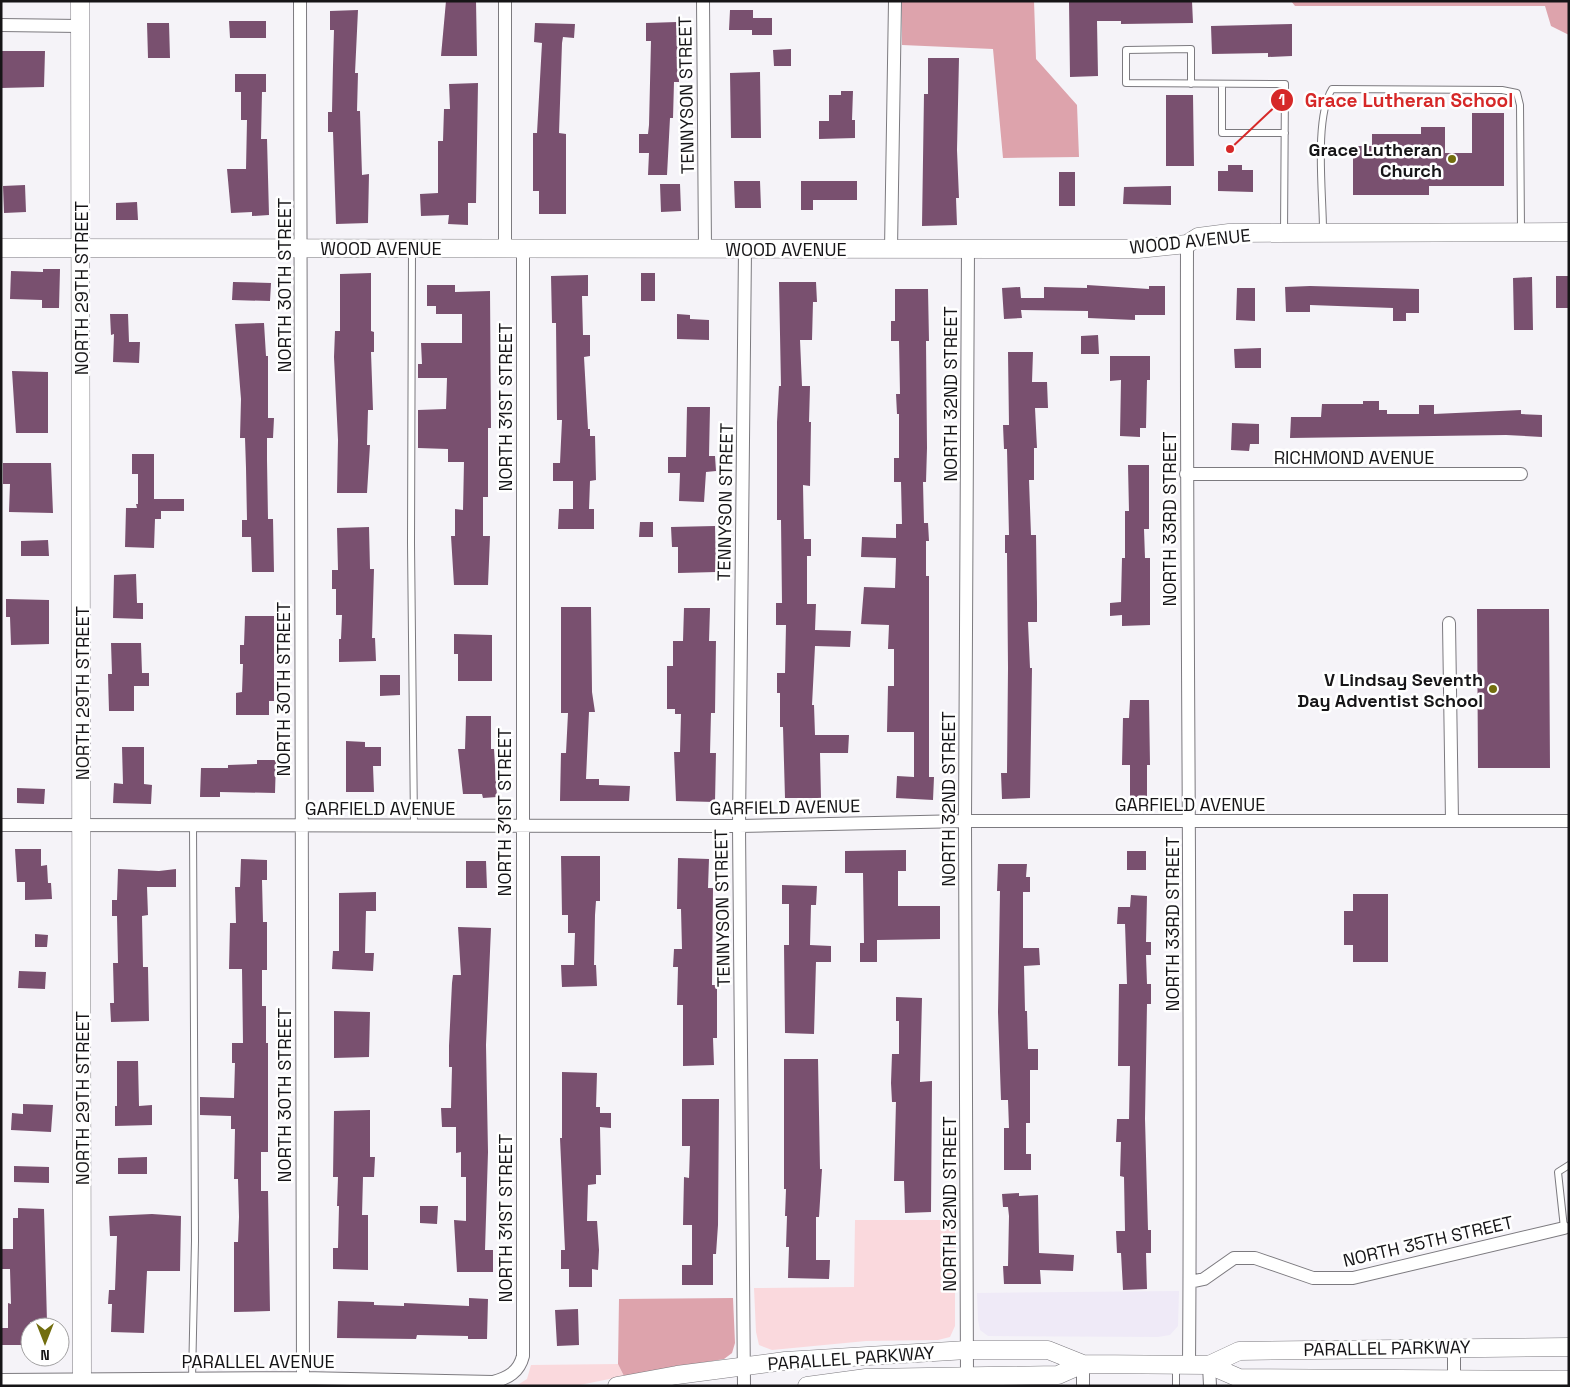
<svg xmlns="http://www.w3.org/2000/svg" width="1570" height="1387" font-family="'Space Grotesk',sans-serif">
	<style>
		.built { fill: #efeaf7 }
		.green { fill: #fad9dd }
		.forest { fill: #dda3ac }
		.building { fill: #79506f }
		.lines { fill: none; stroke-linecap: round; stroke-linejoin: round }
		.lane-casing { stroke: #7c7a7f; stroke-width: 8 }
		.street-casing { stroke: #7c7a7f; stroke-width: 14 }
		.secondary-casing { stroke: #7c7a7f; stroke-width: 19 }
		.lane { stroke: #fff; stroke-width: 6 }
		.street { stroke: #fff; stroke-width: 12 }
		.secondary { stroke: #fff; stroke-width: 18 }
		.poi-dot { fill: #726e0e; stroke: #fff; stroke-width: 2 }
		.labels { text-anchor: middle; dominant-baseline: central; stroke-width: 5; stroke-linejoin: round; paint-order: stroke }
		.street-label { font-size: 18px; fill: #161517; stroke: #fff }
		.poi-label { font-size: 18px; font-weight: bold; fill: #161517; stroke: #fff; text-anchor: end }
		.leader { fill: none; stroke: #d62828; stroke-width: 2 }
		.callout-dot { fill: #d62828; stroke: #fff; stroke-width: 2 }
		.mark-label { font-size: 15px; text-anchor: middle; font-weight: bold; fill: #fff }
		.callout-label { font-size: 19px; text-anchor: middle; font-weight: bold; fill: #d62828; stroke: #fff; stroke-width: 5; stroke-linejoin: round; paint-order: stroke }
	</style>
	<rect width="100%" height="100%" fill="#f5f3f8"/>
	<path class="built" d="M1179,1291L1178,1326L1170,1335L1158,1337L988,1336L980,1330L978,1320L977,1293Z"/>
	<path class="green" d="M855,1220H955V1326L950,1337L938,1340L866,1341L772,1350L759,1345L756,1332L754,1288L854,1287Z
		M618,1364L624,1376L575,1386H516L527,1379L531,1365Z"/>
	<path class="forest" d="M902,1H1034L1036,59L1077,105L1079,157L1003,158L993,49L902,45Z
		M1291,1H1569V35L1551,26L1545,6H1295Z
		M733,1298L735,1343L732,1353L724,1359L624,1376L618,1364L619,1299Z"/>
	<path class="building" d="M446,1H476L477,56H441Z
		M1069,1H1192L1193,23L1121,24V21H1097L1098,76L1070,77Z
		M358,10L355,73H358L357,111H360L362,175L369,174L368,223L336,224L333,132H328V112H332L333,65L334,30H330V11Z
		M730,10H753V18H772V35H752V30H729Z
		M229,21H266V38H230Z
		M677,22L679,82H674L673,118H670L667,175H648L649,153H639V134H648L649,125L651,41H646V23Z
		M147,23H169L170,58H148Z
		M535,23L575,24L574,38L563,37L562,43L559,133L566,134V214H539V191H533V133H537L542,43L534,42Z
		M1292,24V56L1268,57V53L1212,54L1211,26Z
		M791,49V66H774L773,50Z
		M1,51H45L44,87L1,88Z
		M928,58H959L957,150L959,198H956L957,225L922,226L924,94H928Z
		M760,72L761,138H731L730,73Z
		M235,74H266V92H262L261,139H267L269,215L252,216V212L231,213L227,169H246L247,120H241V92H235Z
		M478,83L476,203H468V225L448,224L449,215L421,216L420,194L438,193V141H443L444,109H450L449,84Z
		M841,91H853L852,120H855V138L819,139V121H829V95H841Z
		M1166,95H1193L1194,166H1166Z
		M1472,113H1504V186H1429V195H1353V146H1372V134H1421V127H1445V153H1472Z
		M1228,165H1242V170H1253V192L1218,191V171H1228Z
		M1059,172H1075V206H1059Z
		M734,181H760L761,208H735Z
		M801,181H857V200H813V210H801Z
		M660,184H680L681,211L661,212Z
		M25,185L26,212L4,213L3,186Z
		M1171,186V205L1123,204L1124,187Z
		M137,202L138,220H116V203Z
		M43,269H60L59,308H42V300L10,299L11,271L43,272Z
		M371,273V331L374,332V352H371L373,410H368L367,445H370L367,493H337L338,440L334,357L335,331H340V274Z
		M641,273H655V301H641Z
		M588,275V296H582L583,335H590V356L584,357L588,429H590V436H595L596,480L590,481L589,509H594V529H558L559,509H573V481H553V463H560L562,420H557L556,323H552L551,276Z
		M1556,276H1569V308H1556Z
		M1532,277L1533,330H1514L1513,278Z
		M233,282L271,283L270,301L232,300Z
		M779,282H816L817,302H813L812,340H800L802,386H810L809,422H811L810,486L803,485L804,539H811V556H807V604H816L815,630L851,631L850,647L815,646L812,705H814L815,735H849L848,753H820L821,798H785L783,727H780V693H777V673H785L786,625H776V603H782L781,520H777V422L779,386H781Z
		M427,285H455V292L490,291L491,428H488V497H483V536H490L488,585H454L451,536H455V509L463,510L464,462H448V449L418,448V410L446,409L447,378H418V364H422L421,343H462V314H436V306H427Z
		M1087,285L1149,289V286H1165V315H1135V320L1088,318V311L1021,310L1022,318L1004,319L1002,288L1020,287L1021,298H1044V287L1087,288Z
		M1310,286L1419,289V313H1406V321H1393V308L1310,305V312H1286L1285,287Z
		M1237,288H1255V321L1236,320Z
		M895,289H928L929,341H926L927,448L926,482H923L924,523H928L929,541H926V576H929V777H934L933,800L896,798L897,776L914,777V732H887L888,686H894V649H888L889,625L861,624L864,587L895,588L896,558L861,557L862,537L896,538V524H902L901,482H894V458H899V414H897L896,394H900L899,341H891V321H895Z
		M110,314H128L129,342H140L139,363L113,362L114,334L111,335Z
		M677,314L690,315V319L709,320V340L677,339Z
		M264,323L266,356H268V418H274L273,438H267V460L268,519H273L274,572H252L251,537H242V520H247L246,468L245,438H240L241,399L235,324Z
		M1098,335L1099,354H1081V336Z
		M1261,348V368H1235L1234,349Z
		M1008,352H1033L1032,382H1047L1048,408H1035L1037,448H1034V480H1029L1031,535H1036L1037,603V622H1028L1030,668H1032L1030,798L1002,799L1001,773H1007L1008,668L1007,553H1005V535H1009L1007,449H1004L1003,425H1009Z
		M1110,356H1150V380H1147L1146,428H1140V437L1120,436L1121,380L1110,381Z
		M12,371L48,372V433H16Z
		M1363,401H1379V410H1387V414H1419V405H1434V414L1521,410V414L1542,415V437L1506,435L1290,438L1291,417H1321L1322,404H1363Z
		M687,407H710L709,456H715L716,471L706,472L704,502L679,501L680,473H668V457H686Z
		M1232,423L1259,424V444H1250L1249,451L1231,450Z
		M132,454H154V499H184V511H161V519H155L154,548L125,547L126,508H137L136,504H138V474H132Z
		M3,463H51L53,513L9,512L10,484H3Z
		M1128,465H1149V529H1144L1145,558H1150V625L1122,626V615L1110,616V603L1121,602L1122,558H1125V511H1129Z
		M640,522H653V537H639Z
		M715,526L716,572L678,573V547H672L671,527Z
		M369,527L370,569H374L372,638H375L376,661L339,662V639H341L342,615H336V589H332V570H338L337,528Z
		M48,540L49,556H21V541Z
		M136,574L137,603H143V619L113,618L114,575Z
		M6,599L49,600V644L11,645L10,617H6Z
		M561,607H591L592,692L595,712H589L586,779H599V785L630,786L629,801H560L561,753H566L568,713H561Z
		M684,608H710L709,641H716L715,713H711L710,753H716L715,802L676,801L674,752H680L681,714H675V709H667V666H673V641H683Z
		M1477,609H1549L1550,768H1478Z
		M245,616H274V701H269V715H236V693L242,692L243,664H240V645H244Z
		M454,634L492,635V681H458V654H454Z
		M111,643H141L142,673H149V686H134V711H109L108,674H112Z
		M380,675H400V695L380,696Z
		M1130,700H1149L1150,765H1147V797H1130V765H1122L1123,718H1129Z
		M466,716H491V749H494L497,797L483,798L482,794H463L458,749H465Z
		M346,741L365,742V747H381V766H373L374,792H346Z
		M122,747H144V784L152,785L151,804L113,803L114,783L123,784Z
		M257,760H276L275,793L220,792V797H200L201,768H228V765L257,764Z
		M17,788L45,789L44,804L17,803Z
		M15,849H41V866L47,865L48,883H51L52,899L25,900V882H17Z
		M906,850V871H898V906H940V939L877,940V962H860V943H864L863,873H845V851Z
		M1127,851H1146V870H1127Z
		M561,856H600V901H596L595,915L594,965H596L597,986L562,987L561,965H574L575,933H568V915H562Z
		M678,858L709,859L708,888H713L712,985H717V1038H713L714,1065L683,1066V1005H677L678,967H673L674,949H682L681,909H677Z
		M241,859L267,860V880H262L263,922H267V970H262V1006H266V1043H268V1152H261V1191H268L270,1311L234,1312V1242H238L239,1217L238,1179H234L235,1129H231V1116L200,1115V1097L234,1098L235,1063H232V1043H243L242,969H229L230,923H236L235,887H240Z
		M466,861H486L487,888H466Z
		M998,864H1027L1026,877H1030V892H1023V948H1039L1040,965L1024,966L1025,1011H1027L1028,1049H1038V1070H1030V1123H1026V1154H1031V1170H1004V1128H1009L1008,1100H1001L998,1012L1000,891H997Z
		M118,869L159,871L176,869V887H147L148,915L142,916L143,967H148L149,1021L111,1022L110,1003H114L113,963H118L117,916H112V900H117Z
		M782,885L817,886L816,905H811L810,945L831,946V962H816L814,1034L785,1033L784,945H789V904H782Z
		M376,892V911H366L365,953H374L373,971L332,969L333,951H339V893Z
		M1353,894H1388V962H1353V945H1344V911H1353Z
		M1131,895L1147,896L1146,942H1151V955H1146L1147,984H1151V1004H1147L1145,1119L1148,1230H1151V1253H1146L1147,1289L1123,1290L1121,1253H1117L1116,1231H1125L1124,1177L1120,1176L1121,1142H1116L1117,1119H1129L1130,1066H1118L1119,984H1127L1125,924H1117L1118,907H1130Z
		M458,927L491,928L486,1045L488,1152L485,1250H493V1272H457L454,1220L466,1221V1177H461V1152L456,1153V1127H442L441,1108H451L452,1067H449V1046L452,983L453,975H461Z
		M35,934L48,935L47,947H35Z
		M19,971L46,972L45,989L18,988Z
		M896,997L922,998L920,1082L932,1081L931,1212L905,1213L904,1181H894L896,1102H892L891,1083L892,1054H899V1021H896Z
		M334,1011L370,1012L369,1057L334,1058Z
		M784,1059H818L820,1169H822L819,1217H816V1260H830L829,1279L788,1278L789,1247H786L787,1216H785L786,1189H784Z
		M117,1061H138L139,1106L152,1105V1125L115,1126V1106H117Z
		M562,1072L597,1073L596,1107H600V1113H611V1128L600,1127L601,1175H596V1184L588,1185L587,1221H597L599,1250L598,1270L592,1269V1287H569V1269H561V1250H565L560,1138H562Z
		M682,1099H719L718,1225L716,1254H713V1285H682V1265H692V1225H683L684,1177L689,1178L690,1146H682Z
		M23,1104L53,1105L51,1132L11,1130L12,1113L23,1114Z
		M370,1110V1157H375L374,1177H363L362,1215H368V1270L333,1269V1248H338L339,1206H337L338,1177H333L334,1111Z
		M147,1157V1174H118V1158Z
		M14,1166L49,1167V1183L14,1182Z
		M1019,1193V1196L1038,1195L1039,1253L1074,1255L1073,1271L1040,1270L1041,1284H1004L1003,1266H1008L1009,1216L1008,1207H1003L1002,1194Z
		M420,1206H438L437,1224L420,1223Z
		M18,1208L44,1209L47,1322H30V1345H1V1328H8V1303L11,1304L10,1269H1V1249H13V1218H18Z
		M152,1214L181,1216L180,1271H147L144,1333L111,1332L112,1304H108L109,1290H115L117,1236H110L109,1216Z
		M469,1298L488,1299L487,1339H468V1336L417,1335L416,1339L337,1338L338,1301L374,1302V1305L404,1306V1303L469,1306Z
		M578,1309L579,1345L557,1346L555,1310Z"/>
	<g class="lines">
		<defs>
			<path id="lane" d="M1191,84V49L1126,50V83L1285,84L1284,233
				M1222,84V133H1285
				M1323,230C1323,194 1314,118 1332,89L1502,90L1517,93L1520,105L1521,230
				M412,249L411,543L414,825
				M1564,1228L1558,1172L1569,1165
				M192,1379L195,1241L193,825
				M1176,1386V1366"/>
			<path id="street" d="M300,1L303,1378
				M703,1L705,248
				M1,25L80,26
				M1187,244C1186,617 1192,991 1189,1364
				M505,248V1
				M891,249L895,1
				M1186,474H1521
				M1449,623L1452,821
				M1,825L739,826L965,821H1569
				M1190,1282L1204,1279L1234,1258H1255L1313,1278H1353L1564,1228
				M1209,1365L1210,1386
				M967,1376L965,821L968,248
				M1,1380L303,1378L493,1382C508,1378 519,1372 523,1356V248
				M744,1386L739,826L745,249
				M1083,1386V1364
				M1454,1386V1347"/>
			<path id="secondary" d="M80,1L82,1386
				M1,248L1138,249L1187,244L1198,237L1229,233L1569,232
				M1209,1365L1239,1351L1569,1347
				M617,1386L677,1375L785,1361L967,1350H1048L1083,1364L1209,1365L1239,1378L1569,1380
				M807,1386L866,1378L1058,1375L1083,1364"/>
		</defs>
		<use href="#lane" class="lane-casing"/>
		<use href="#street" class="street-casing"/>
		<use href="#secondary" class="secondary-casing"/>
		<use href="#lane" class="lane"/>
		<use href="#street" class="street"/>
		<use href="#secondary" class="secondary"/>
	</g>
	<g class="poi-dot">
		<circle cx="1452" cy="159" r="5"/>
		<circle cx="1493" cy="689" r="5"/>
	</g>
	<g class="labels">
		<g class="street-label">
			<text transform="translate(686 95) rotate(-91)">TENNYSON STREET</text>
			<text transform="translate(1190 241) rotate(-6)">WOOD AVENUE</text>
			<text x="381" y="248">WOOD AVENUE</text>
			<text x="786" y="249">WOOD AVENUE</text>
			<text transform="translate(284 285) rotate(-90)">NORTH 30TH STREET</text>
			<text transform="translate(81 288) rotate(-90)">NORTH 29TH STREET</text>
			<text transform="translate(950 394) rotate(-90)">NORTH 32ND STREET</text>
			<text transform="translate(505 407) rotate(-90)">NORTH 31ST STREET</text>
			<text x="1354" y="457">RICHMOND AVENUE</text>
			<text transform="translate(725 502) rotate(-89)">TENNYSON STREET</text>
			<text transform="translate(1169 519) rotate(-90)">NORTH 33RD STREET</text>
			<text transform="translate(283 689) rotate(-90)">NORTH 30TH STREET</text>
			<text transform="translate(82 693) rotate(-90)">NORTH 29TH STREET</text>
			<text transform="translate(948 799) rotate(-90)">NORTH 32ND STREET</text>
			<text x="1190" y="804">GARFIELD AVENUE</text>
			<text transform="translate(785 807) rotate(-1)">GARFIELD AVENUE</text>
			<text x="380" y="808">GARFIELD AVENUE</text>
			<text transform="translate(504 812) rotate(-90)">NORTH 31ST STREET</text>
			<text transform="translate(722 908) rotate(-91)">TENNYSON STREET</text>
			<text transform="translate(1172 924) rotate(-90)">NORTH 33RD STREET</text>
			<text transform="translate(284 1095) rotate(-90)">NORTH 30TH STREET</text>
			<text transform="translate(82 1098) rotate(-90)">NORTH 29TH STREET</text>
			<text transform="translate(949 1204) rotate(-90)">NORTH 32ND STREET</text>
			<text transform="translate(505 1218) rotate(-90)">NORTH 31ST STREET</text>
			<text transform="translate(1428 1241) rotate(-13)">NORTH 35TH STREET</text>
			<text transform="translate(1387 1348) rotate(-1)">PARALLEL PARKWAY</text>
			<text transform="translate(851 1358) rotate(-4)">PARALLEL PARKWAY</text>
			<text x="258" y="1361">PARALLEL AVENUE</text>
		</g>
		<g class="poi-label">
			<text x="1442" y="149">Grace Lutheran<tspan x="1442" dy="21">Church</tspan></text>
			<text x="1483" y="679">V Lindsay Seventh<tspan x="1483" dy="21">Day Adventist School</tspan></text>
		</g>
	</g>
	<path class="leader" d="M1230 149L1282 100"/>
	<g class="callout-dot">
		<circle cx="1230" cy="149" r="5"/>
		<circle cx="1282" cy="100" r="12"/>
	</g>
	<g class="mark-label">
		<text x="1282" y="105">1</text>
	</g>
	<g class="callout-label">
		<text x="1409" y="107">Grace Lutheran School</text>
	</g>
	<rect width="1570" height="1387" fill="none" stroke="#161517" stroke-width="5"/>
	<g transform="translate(45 1342) rotate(180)"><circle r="24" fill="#ffffff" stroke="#a2a1a2"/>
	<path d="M0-4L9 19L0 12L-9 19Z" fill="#726e0e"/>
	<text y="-8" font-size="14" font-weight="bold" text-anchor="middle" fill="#161517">N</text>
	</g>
</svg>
